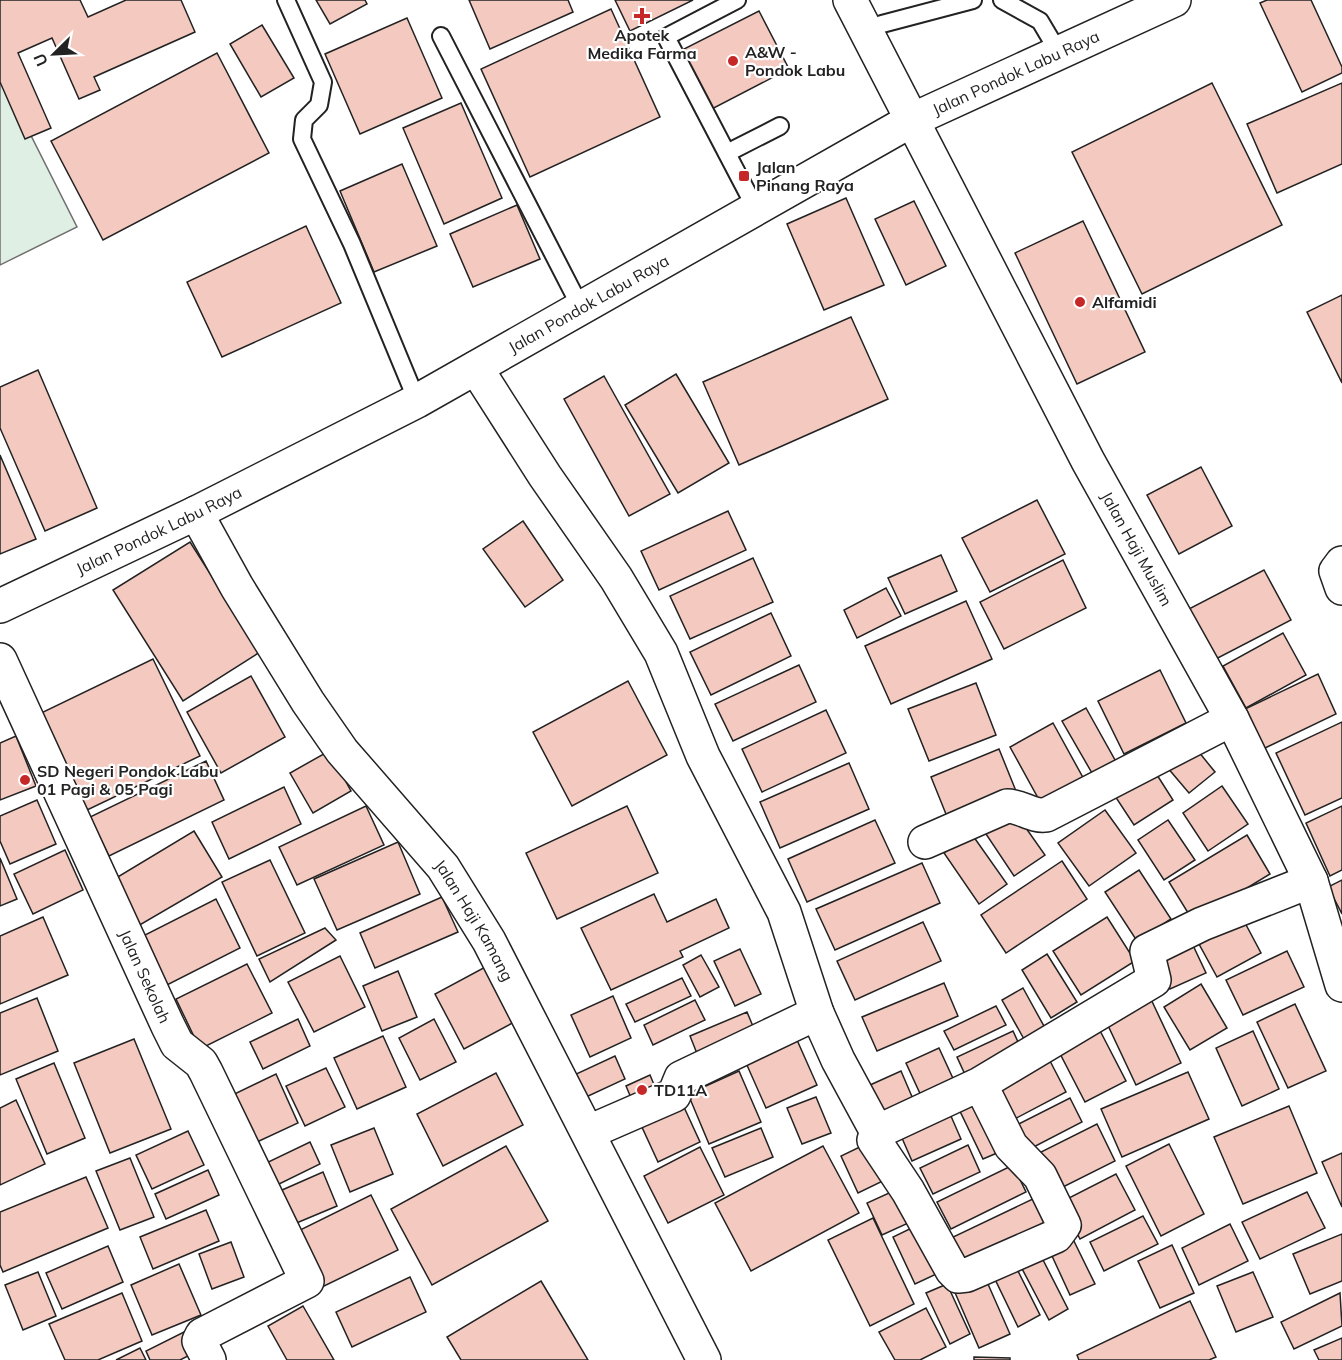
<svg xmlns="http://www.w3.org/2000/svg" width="1342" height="1360" font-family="Mulish,sans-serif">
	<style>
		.green { fill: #e0efe3; stroke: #6f6f6f; stroke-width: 1.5 }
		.building { fill: #f3c9c0; stroke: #222; stroke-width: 1.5 }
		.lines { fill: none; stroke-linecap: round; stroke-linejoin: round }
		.lane-casing { stroke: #222; stroke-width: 20 }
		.street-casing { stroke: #222; stroke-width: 36 }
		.secondary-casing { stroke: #222; stroke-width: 36 }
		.lane { stroke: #fff; stroke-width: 16 }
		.street { stroke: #fff; stroke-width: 33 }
		.secondary { stroke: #fff; stroke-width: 33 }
		.poi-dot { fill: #c62828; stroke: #fff; stroke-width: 2 }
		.labels { text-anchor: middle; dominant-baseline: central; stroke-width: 4.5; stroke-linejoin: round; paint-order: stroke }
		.poi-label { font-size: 16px; font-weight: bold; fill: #222; stroke: #fff; text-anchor: start }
		.street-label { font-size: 16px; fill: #222; stroke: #fff }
	</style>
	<rect width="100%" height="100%" fill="#fff"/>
	<polygon class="green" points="0,74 77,227 0,265"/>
	<g class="building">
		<polygon points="0,0 80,0 88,17 126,0 181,0 195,32 94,77 100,90 79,99 52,38 18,53 51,128 25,139 0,82"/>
		<polygon points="316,0 365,0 367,4 330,24"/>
		<polygon points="469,0 568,0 573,12 490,49"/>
		<polygon points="615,0 693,0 630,31"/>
		<polygon points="1267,0 1311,0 1342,67 1342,73 1302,92 1260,3"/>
		<polygon points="611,9 660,117 530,177 481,69"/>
		<polygon points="759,11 789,69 708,111 678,52"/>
		<polygon points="407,18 442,98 360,134 325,54"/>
		<polygon points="262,25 294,78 261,97 230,44"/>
		<polygon points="217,53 269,153 103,240 51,141"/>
		<polygon points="1212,83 1282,225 1142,294 1072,152"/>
		<polygon points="1342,83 1342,164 1277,193 1247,124"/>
		<polygon points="461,103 502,198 444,224 403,128"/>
		<polygon points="402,164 437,246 374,272 340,191"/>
		<polygon points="846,198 884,285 824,310 787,224"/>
		<polygon points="914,201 946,266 906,285 875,219"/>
		<polygon points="517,205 540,259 473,287 450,234"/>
		<polygon points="1083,221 1145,352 1077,384 1015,253"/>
		<polygon points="306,226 341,303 222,357 187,282"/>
		<polygon points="1342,295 1342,383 1307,312"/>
		<polygon points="851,317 888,399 739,465 703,382"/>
		<polygon points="38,370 97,508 45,531 0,428 0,387"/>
		<polygon points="676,374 729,463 678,493 625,405"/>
		<polygon points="604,376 670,494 629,516 564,399"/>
		<polygon points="0,455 36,539 0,554"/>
		<polygon points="1201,467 1232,526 1179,554 1147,495"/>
		<polygon points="1037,500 1065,554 990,592 962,538"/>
		<polygon points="728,511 746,550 659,590 641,551"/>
		<polygon points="523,521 563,580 525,607 483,549"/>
		<polygon points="190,542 260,652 183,701 113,590"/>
		<polygon points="941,555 957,591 905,614 888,578"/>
		<polygon points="753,558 773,602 690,639 670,596"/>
		<polygon points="1063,560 1086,608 1004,649 980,602"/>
		<polygon points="1264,570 1291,620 1212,661 1185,611"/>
		<polygon points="886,588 901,616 857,638 844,610"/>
		<polygon points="966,601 992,659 891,704 865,646"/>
		<polygon points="771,613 791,656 711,695 690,652"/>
		<polygon points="1283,633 1306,675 1246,708 1223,666"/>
		<polygon points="153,659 200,756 85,811 39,714"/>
		<polygon points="799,665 816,702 733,741 715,704"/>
		<polygon points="1160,670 1186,723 1124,754 1098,701"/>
		<polygon points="1318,674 1336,714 1263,749 1245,709"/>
		<polygon points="251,676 285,737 221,773 187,712"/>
		<polygon points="628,681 667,755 572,806 533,732"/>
		<polygon points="976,683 996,735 929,761 908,709"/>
		<polygon points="1086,708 1119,767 1096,780 1062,721"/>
		<polygon points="826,710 846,753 762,792 742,749"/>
		<polygon points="1342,722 1342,798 1305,815 1276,753"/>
		<polygon points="1053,723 1086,783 1043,807 1010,747"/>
		<polygon points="16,736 36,786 0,800 0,743"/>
		<polygon points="1194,746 1215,772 1189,793 1167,767"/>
		<polygon points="999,749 1016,791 948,819 931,777"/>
		<polygon points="329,751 351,791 313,813 290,773"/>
		<polygon points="206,761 224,800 109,856 90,817"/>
		<polygon points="849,763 869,809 780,848 760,802"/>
		<polygon points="1152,767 1173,800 1134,825 1113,793"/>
		<polygon points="1222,786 1248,824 1208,851 1183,813"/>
		<polygon points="284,787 301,824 229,859 212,822"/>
		<polygon points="37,800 56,844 10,864 0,841 0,816"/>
		<polygon points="366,806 384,845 297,885 279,847"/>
		<polygon points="627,806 658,873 557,919 526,853"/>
		<polygon points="1342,806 1342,870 1330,876 1306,823"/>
		<polygon points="1105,810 1136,853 1089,886 1058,843"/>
		<polygon points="1014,811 1045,855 1014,876 984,831"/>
		<polygon points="875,820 895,863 807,902 788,859"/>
		<polygon points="1168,820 1195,860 1164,880 1138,840"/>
		<polygon points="194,831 222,877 138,926 111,881"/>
		<polygon points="971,833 1007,884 979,904 944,853"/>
		<polygon points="1247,835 1270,874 1193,921 1169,882"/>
		<polygon points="398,842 420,894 337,930 314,879"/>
		<polygon points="65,850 83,890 33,914 14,874"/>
		<polygon points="0,858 17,899 0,906"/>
		<polygon points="270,860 305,933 257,956 222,882"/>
		<polygon points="1062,861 1087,899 1006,953 981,915"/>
		<polygon points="922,863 940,903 835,950 816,909"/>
		<polygon points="1139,870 1171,919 1137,941 1105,892"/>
		<polygon points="1342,880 1342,914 1328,887"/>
		<polygon points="654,894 667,922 716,899 729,928 680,951 683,957 611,990 581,928"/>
		<polygon points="442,897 458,932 375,968 360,933"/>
		<polygon points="216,899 240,948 163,987 139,938"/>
		<polygon points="43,917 68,975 0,1004 0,936"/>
		<polygon points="1107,917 1135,961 1081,995 1053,951"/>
		<polygon points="1244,921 1261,953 1217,977 1199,944"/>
		<polygon points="923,922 941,961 855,1000 837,961"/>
		<polygon points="325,928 336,940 270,982 259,959"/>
		<polygon points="1190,939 1206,973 1170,989 1155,954"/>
		<polygon points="740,949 761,994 735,1006 714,961"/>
		<polygon points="1287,951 1304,987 1243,1015 1226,980"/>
		<polygon points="1047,954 1077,1002 1051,1018 1022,970"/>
		<polygon points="701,955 719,987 700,997 683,965"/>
		<polygon points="340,956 365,1007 314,1032 288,982"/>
		<polygon points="247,964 272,1013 200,1049 176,999"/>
		<polygon points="489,965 518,1020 464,1049 435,994"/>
		<polygon points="398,971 417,1017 382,1031 363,986"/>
		<polygon points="682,978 691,996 635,1022 626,1004"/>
		<polygon points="944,983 958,1016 877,1051 862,1017"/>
		<polygon points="1201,984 1227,1028 1190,1050 1164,1007"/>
		<polygon points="1023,988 1045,1028 1024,1039 1002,1000"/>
		<polygon points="1149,995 1181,1063 1136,1085 1104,1017"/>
		<polygon points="613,996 631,1038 590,1057 571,1015"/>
		<polygon points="37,998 58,1051 0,1075 0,1013"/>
		<polygon points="695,1000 705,1020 653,1045 644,1025"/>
		<polygon points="1295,1004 1326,1071 1288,1088 1257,1022"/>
		<polygon points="996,1006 1006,1025 954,1050 944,1031"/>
		<polygon points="747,1012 755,1031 698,1056 690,1036"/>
		<polygon points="298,1019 310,1046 263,1069 250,1042"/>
		<polygon points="434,1019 456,1062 420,1080 399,1038"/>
		<polygon points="1095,1021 1126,1081 1085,1102 1054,1042"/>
		<polygon points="1013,1031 1024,1055 968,1081 957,1057"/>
		<polygon points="1253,1031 1279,1089 1242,1106 1216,1048"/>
		<polygon points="383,1036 406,1087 357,1109 334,1058"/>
		<polygon points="134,1039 171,1129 110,1153 74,1063"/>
		<polygon points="797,1040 817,1085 766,1108 746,1063"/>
		<polygon points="939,1048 956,1085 923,1100 906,1063"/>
		<polygon points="615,1056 625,1079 584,1098 574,1075"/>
		<polygon points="1049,1059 1066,1092 1007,1123 990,1089"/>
		<polygon points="54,1063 85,1138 47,1154 16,1079"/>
		<polygon points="326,1068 345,1107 305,1126 286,1086"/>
		<polygon points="739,1071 761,1122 709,1144 688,1094"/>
		<polygon points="901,1071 916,1106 874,1124 859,1090"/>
		<polygon points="1188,1072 1209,1119 1122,1157 1101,1109"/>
		<polygon points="496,1073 523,1125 443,1166 417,1114"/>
		<polygon points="276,1074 298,1123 246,1147 224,1099"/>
		<polygon points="650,1075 658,1094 634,1105 626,1086"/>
		<polygon points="978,1095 1004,1150 983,1159 957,1105"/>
		<polygon points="816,1097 831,1133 802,1144 787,1108"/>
		<polygon points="1070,1098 1082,1122 1024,1152 1011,1128"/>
		<polygon points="16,1100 45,1164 0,1185 0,1108"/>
		<polygon points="683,1105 700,1142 658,1162 641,1125"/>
		<polygon points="1289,1106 1317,1173 1243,1204 1214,1137"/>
		<polygon points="947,1107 961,1139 912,1161 898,1129"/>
		<polygon points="1097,1124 1115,1161 1057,1190 1039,1153"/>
		<polygon points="374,1128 393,1174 350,1192 331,1145"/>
		<polygon points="761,1128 773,1157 725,1177 712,1148"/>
		<polygon points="188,1131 204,1165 152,1189 136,1155"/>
		<polygon points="310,1142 320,1164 273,1187 262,1165"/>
		<polygon points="870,1142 887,1179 858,1193 841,1156"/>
		<polygon points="1169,1144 1204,1214 1161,1236 1126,1166"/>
		<polygon points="968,1145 980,1172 933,1194 920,1168"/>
		<polygon points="506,1146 548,1221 432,1285 391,1209"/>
		<polygon points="823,1146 859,1213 751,1271 715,1203"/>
		<polygon points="700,1147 724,1195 668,1223 644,1176"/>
		<polygon points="1342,1153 1342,1207 1322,1162"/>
		<polygon points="130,1158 154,1217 120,1230 96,1171"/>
		<polygon points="1013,1165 1026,1192 951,1229 937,1202"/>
		<polygon points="208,1170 219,1195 166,1219 155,1194"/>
		<polygon points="323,1172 337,1206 287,1227 273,1194"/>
		<polygon points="1116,1174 1135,1210 1080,1239 1061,1202"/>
		<polygon points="86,1177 108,1228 3,1272 0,1265 0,1212"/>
		<polygon points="900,1188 915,1220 882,1235 867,1203"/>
		<polygon points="1307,1192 1325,1228 1260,1259 1242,1222"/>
		<polygon points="371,1195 398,1250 320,1288 294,1233"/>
		<polygon points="1037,1197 1051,1226 965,1267 951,1238"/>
		<polygon points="206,1210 219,1241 153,1269 140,1237"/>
		<polygon points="1143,1216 1158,1244 1104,1271 1090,1242"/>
		<polygon points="873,1218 914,1304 870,1326 828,1240"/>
		<polygon points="924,1222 947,1269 915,1284 893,1237"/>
		<polygon points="1230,1224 1248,1261 1199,1285 1182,1248"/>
		<polygon points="1070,1233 1095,1284 1070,1295 1046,1243"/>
		<polygon points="1342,1234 1342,1281 1310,1294 1293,1254"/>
		<polygon points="231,1242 244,1277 212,1289 199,1254"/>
		<polygon points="1172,1245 1194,1293 1160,1308 1138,1261"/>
		<polygon points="108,1246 123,1282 62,1309 46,1273"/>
		<polygon points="1039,1252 1068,1309 1049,1320 1019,1263"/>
		<polygon points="1012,1259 1040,1315 1018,1327 990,1269"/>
		<polygon points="179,1264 201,1315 152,1335 131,1285"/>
		<polygon points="38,1272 56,1316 23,1330 5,1285"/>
		<polygon points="1253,1272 1273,1317 1236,1332 1217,1286"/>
		<polygon points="984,1275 1010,1334 979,1348 953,1288"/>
		<polygon points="410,1277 426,1312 352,1347 336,1312"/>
		<polygon points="541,1281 588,1360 461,1360 447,1337"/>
		<polygon points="947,1284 970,1334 950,1344 926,1293"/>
		<polygon points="122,1293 142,1341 98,1360 65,1360 49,1324"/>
		<polygon points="1340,1293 1342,1326 1294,1349 1281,1322"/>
		<polygon points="1190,1301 1216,1357 1209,1360 1079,1360 1077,1355"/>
		<polygon points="303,1306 334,1360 287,1360 268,1326"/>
		<polygon points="926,1308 946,1347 920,1360 895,1360 879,1332"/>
		<polygon points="184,1332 194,1353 180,1360 150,1360 146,1351"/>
		<polygon points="1342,1338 1342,1360 1319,1360 1314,1350"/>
		<polygon points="140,1348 146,1360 116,1360"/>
		<polygon points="974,1357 1010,1358 1010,1360 974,1360"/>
	</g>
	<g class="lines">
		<g class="lane-casing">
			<g id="lane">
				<polyline points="286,0 323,82 319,105 304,120 302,139 352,244 417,401"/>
				<polyline points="737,0 666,37 756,209"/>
				<polyline points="1002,0 1040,21 1059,53"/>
				<polyline points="865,31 882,24 973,0"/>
				<polyline points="441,36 581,308"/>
				<polyline points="727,153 780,126"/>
			</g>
		</g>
		<g class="street-casing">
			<g id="street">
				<path id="s1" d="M 912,120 L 1088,461 L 1232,719 L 1311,881 L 1342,985"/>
				<polyline points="476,368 545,476 616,578 661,653 703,756 784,912 817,1013 838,1060 877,1132"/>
				<path id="s2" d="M 196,513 L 237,587 L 308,702 L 342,751 L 443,867 L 489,941 L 704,1360"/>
				<polyline points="1342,563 1336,571 1342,588"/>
				<path id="s3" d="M 0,660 L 168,1026 L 177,1044 L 201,1063 L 206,1072 L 307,1281 L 202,1335 L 199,1341 L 209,1360"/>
				<path d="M 925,842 L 1007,806 C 1021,806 1033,817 1046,815 L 1232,719"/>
				<polyline points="980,1084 1011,1146 1040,1176 1064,1225 1056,1236 967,1275 958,1276 952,1270 908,1191 874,1140 877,1132 980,1084 1154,980 1147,951 1202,924 1311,881"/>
				<polyline points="589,1132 674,1095 681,1078 817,1013"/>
			</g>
		</g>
		<g class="secondary-casing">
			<g id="secondary">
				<polyline points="850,0 912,120"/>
				<path id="s4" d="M 0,606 L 196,513 L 417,401 L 912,120 L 1174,0"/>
			</g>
		</g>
		<use href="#lane" class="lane"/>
		<use href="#street" class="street"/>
		<use href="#secondary" class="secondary"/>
	</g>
	<g class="poi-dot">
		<path d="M639 7h6v6h6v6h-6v6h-6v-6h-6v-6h6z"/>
		<circle cx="733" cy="61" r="6"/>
		<rect x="738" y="170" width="12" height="12" rx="3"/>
		<circle cx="1080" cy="302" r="6"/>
		<circle cx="25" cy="780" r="6"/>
		<circle cx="642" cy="1090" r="6"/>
	</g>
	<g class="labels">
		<g class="poi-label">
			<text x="642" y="35" text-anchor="middle">Apotek<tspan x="642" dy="18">Medika Farma</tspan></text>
			<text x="745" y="52">A&amp;W -<tspan x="745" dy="18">Pondok Labu</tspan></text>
			<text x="756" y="167">Jalan<tspan x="756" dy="18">Pinang Raya</tspan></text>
			<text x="1092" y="302">Alfamidi</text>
			<text x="37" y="771">SD Negeri Pondok Labu<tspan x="37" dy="18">01 Pagi &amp; 05 Pagi</tspan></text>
			<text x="654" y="1090">TD11A</text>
		</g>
		<g class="street-label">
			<text stroke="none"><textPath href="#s4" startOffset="1148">Jalan Pondok Labu Raya</textPath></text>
			<text stroke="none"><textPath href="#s4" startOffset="662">Jalan Pondok Labu Raya</textPath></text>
			<text stroke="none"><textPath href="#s4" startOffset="176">Jalan Pondok Labu Raya</textPath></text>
			<text stroke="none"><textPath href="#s1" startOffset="484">Jalan Haji Muslim</textPath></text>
			<text stroke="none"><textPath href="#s2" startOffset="495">Jalan Haji Kamang</textPath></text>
			<text stroke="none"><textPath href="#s3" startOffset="348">Jalan Sekolah</textPath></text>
		</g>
	</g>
	<g transform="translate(54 54) rotate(246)" stroke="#ffffff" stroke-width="4.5" paint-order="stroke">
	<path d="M0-4.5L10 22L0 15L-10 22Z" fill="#222222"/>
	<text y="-9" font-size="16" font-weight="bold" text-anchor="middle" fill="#222222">U</text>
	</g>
</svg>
